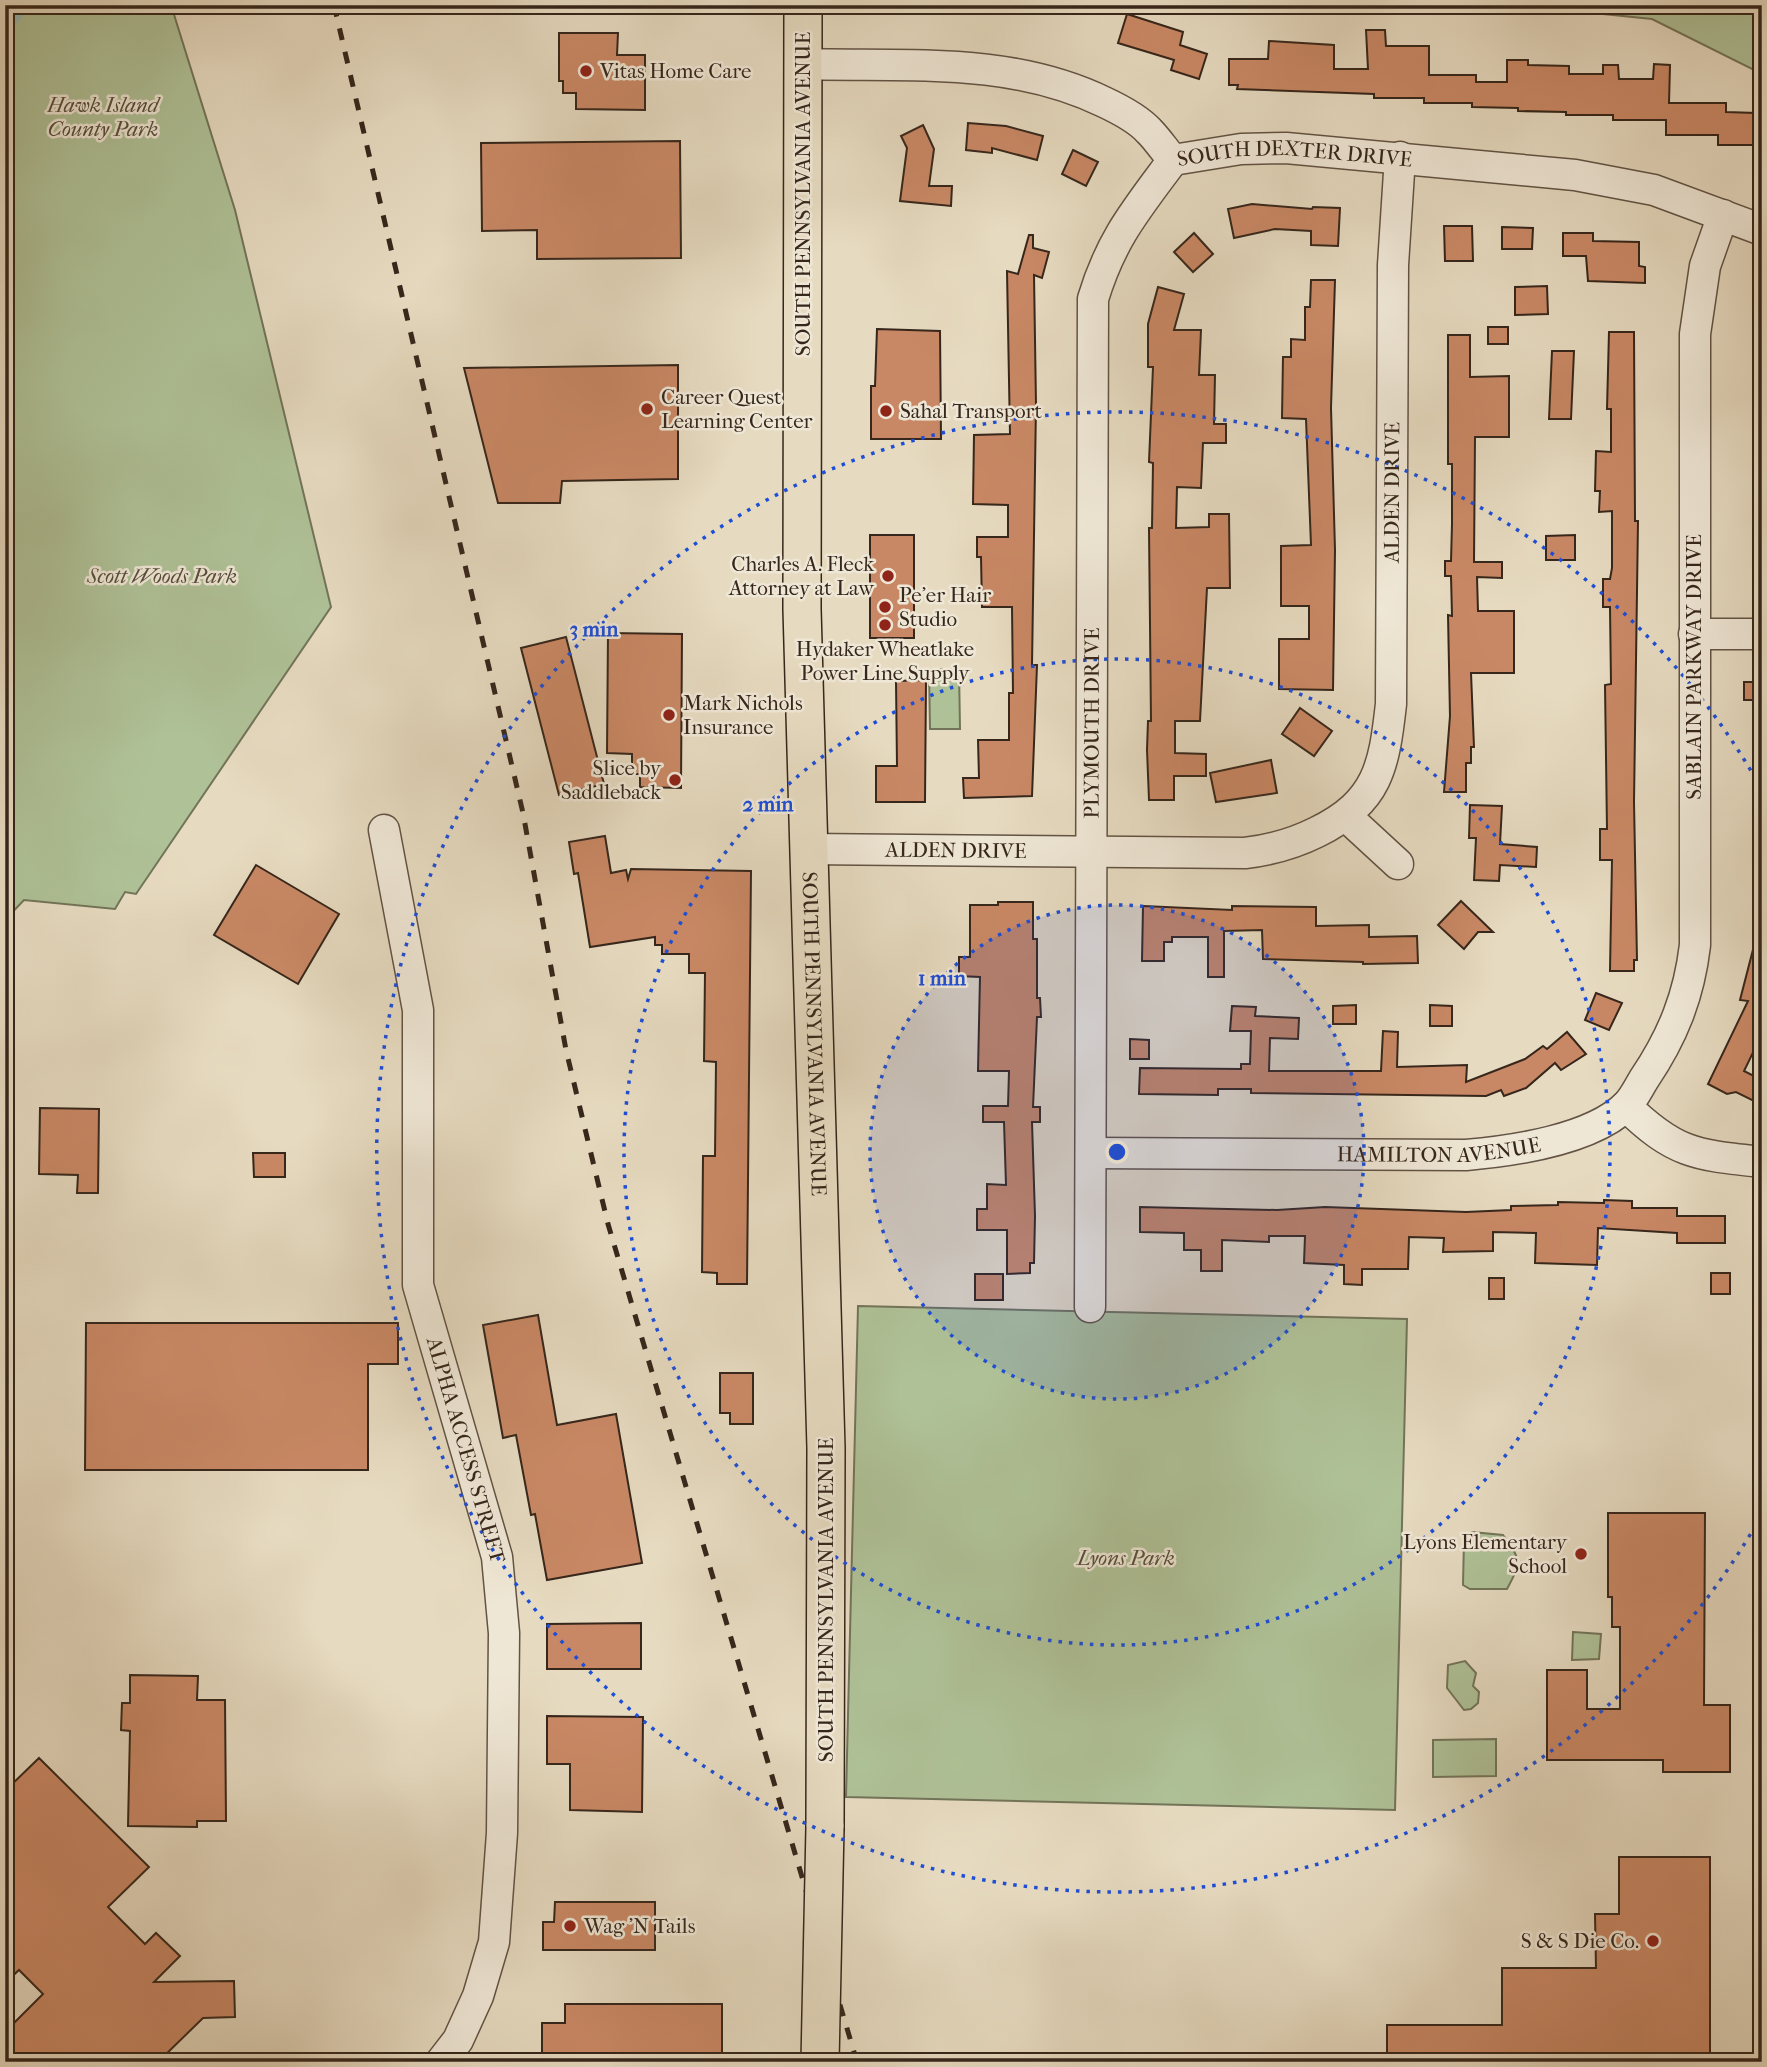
<svg xmlns="http://www.w3.org/2000/svg" width="1767" height="2067" font-family="'IM FELL French Canon',serif">
	<style>
		.green { fill: #afc197; stroke: #727459; stroke-width: 2 }
		.lines { fill: none; stroke-linecap: round; stroke-linejoin: round }
		.river { stroke: #98b9b9; stroke-width: 37 }
		.building { fill: #c98865; stroke: #36261b; stroke-width: 2 }
		.minor-casing { stroke: #625344; stroke-width: 33 }
		.major-casing { stroke: #36261b; stroke-width: 40 }
		.minor { stroke: #efe7d6; stroke-width: 30 }
		.major { stroke: #e6dac0; stroke-width: 37 }
		.rail { stroke: #36261b; stroke-width: 5; stroke-dasharray: 12 12; stroke-linecap: butt }
		.major-bridge-casing { stroke: #36261b; stroke-width: 40; stroke-linecap: butt }
		.major-bridge { stroke: #e6dac0; stroke-width: 37 }
		.ring { fill: none; stroke: #1d4ed8; stroke-width: 3.5; stroke-dasharray: 3.5 7 }
		.poi-dot { fill: #8f2418; stroke: #efe7d6; stroke-width: 2.5 }
		.labels { text-anchor: middle; dominant-baseline: central; stroke-width: 5; stroke-linejoin: round; paint-order: stroke }
		.poi-label { font-size: 21px; fill: #36261b; stroke: #efe7d6; text-anchor: start }
		.park-label { font-size: 21px; font-style: italic; fill: #544d3a; stroke: #efe7d6 }
		.street-label { font-size: 21px; fill: #36261b; stroke: #efe7d6 }
		.centre { fill: #1d4ed8; stroke: #efe7d6; stroke-width: 3.5 }
		.ring-label { font-size: 21px; text-anchor: middle; font-weight: bold; fill: #1d4ed8; stroke: #efe7d6; stroke-width: 5; stroke-linejoin: round; paint-order: stroke }
	</style>
	<rect width="100%" height="100%" fill="#e6dac0"/>
	<filter id="stains"><feTurbulence type="fractalNoise" baseFrequency=".00286" numOctaves="4"/><feColorMatrix values="0 0 0 0 .2 0 0 0 0 .09 0 0 0 0 .02 0 0 0 .5 -.17"/></filter>
	<radialGradient id="worn" r=".72"><stop offset=".6" stop-color="#630" stop-opacity="0"/><stop offset="1" stop-color="#630" stop-opacity=".3"/></radialGradient>
	<g class="green">
		<polygon points="5,5 171,5 235,210 331,607 136,894 125,892 115,909 24,900 5,920"/>
		<polygon points="1514,5 1762,5 1762,74 1652,19"/>
		<polygon points="929,669 959,669 960,729 930,729"/>
		<polygon points="858,1306 1407,1319 1395,1810 846,1797"/>
		<path d="M 1472,1532 L 1503,1535 C 1521,1560 1522,1561 1507,1589 L 1470,1589 L 1463,1585 L 1464,1540 Z"/>
		<polygon points="1573,1632 1601,1634 1599,1659 1572,1660"/>
		<polygon points="1465,1661 1476,1673 1473,1686 1479,1692 1478,1703 1471,1709 1464,1710 1447,1688 1448,1665"/>
		<polygon points="1496,1739 1496,1776 1433,1777 1433,1740"/>
	</g>
	<g class="lines">
		<polyline class="river" points="5,9 8,5"/>
	</g>
	<g class="building">
		<polygon points="1127,14 1183,32 1180,45 1207,54 1199,79 1171,70 1174,60 1118,43"/>
		<polygon points="1366,30 1385,30 1386,46 1429,46 1429,75 1476,75 1476,82 1507,82 1507,60 1528,60 1528,65 1569,66 1569,74 1603,74 1603,65 1618,65 1619,79 1653,79 1654,64 1670,65 1669,103 1726,103 1726,112 1756,113 1755,145 1718,145 1718,135 1666,135 1666,120 1613,120 1613,115 1566,115 1566,112 1518,111 1518,108 1472,107 1472,103 1424,103 1424,98 1374,98 1374,94 1237,89 1238,85 1229,85 1229,59 1268,59 1269,41 1334,45 1334,69 1368,69"/>
		<polygon points="559,33 618,33 617,55 645,55 645,110 576,109 576,93 563,93 563,81 559,81"/>
		<polygon points="968,123 1006,126 1043,136 1037,160 992,148 992,153 966,150"/>
		<polygon points="923,125 934,149 929,186 952,186 951,206 900,201 907,148 901,136"/>
		<polygon points="680,141 681,258 537,259 537,230 482,231 481,143"/>
		<polygon points="1073,150 1098,162 1086,186 1062,174"/>
		<polygon points="1252,204 1312,209 1313,207 1340,208 1338,246 1311,245 1311,231 1275,229 1234,238 1228,209"/>
		<polygon points="1444,226 1472,226 1473,261 1445,261"/>
		<polygon points="1502,227 1533,228 1532,249 1502,249"/>
		<polygon points="1194,233 1213,254 1193,272 1174,252"/>
		<polygon points="1563,233 1593,233 1593,241 1639,242 1639,266 1645,267 1645,283 1588,281 1586,256 1563,256"/>
		<polygon points="1029,235 1033,235 1033,248 1049,252 1042,278 1034,275 1036,405 1032,665 1037,665 1032,796 964,798 963,778 979,778 978,740 1009,740 1009,693 1013,693 1012,607 982,607 981,557 977,557 977,537 1008,537 1008,505 973,504 974,435 1010,434 1007,271 1018,274"/>
		<polygon points="1311,280 1335,280 1331,408 1335,550 1333,690 1279,689 1279,639 1309,639 1309,606 1281,606 1281,546 1311,545 1306,419 1282,418 1283,357 1291,357 1291,339 1305,340 1305,307 1310,307"/>
		<polygon points="1547,286 1548,314 1515,315 1515,287"/>
		<polygon points="1158,287 1184,294 1174,330 1201,330 1199,375 1215,375 1214,424 1226,424 1226,443 1203,443 1201,488 1177,487 1176,528 1209,527 1209,514 1229,514 1230,588 1207,588 1200,721 1175,721 1175,753 1206,754 1206,776 1174,776 1174,800 1149,800 1147,750 1148,721 1151,721 1149,528 1152,528 1153,463 1149,462 1153,367 1148,367 1148,324"/>
		<rect x="1488" y="327" width="20" height="17"/>
		<polygon points="877,329 940,331 941,439 871,439 871,386 875,386"/>
		<polygon points="1609,332 1634,332 1635,521 1638,521 1634,802 1637,960 1634,960 1634,971 1610,971 1612,860 1600,860 1600,829 1607,829 1605,685 1611,684 1610,607 1603,607 1603,579 1610,579 1612,568 1612,511 1599,512 1600,491 1595,491 1596,451 1611,452 1611,409 1607,409"/>
		<polygon points="1448,335 1470,335 1470,377 1509,376 1509,437 1475,437 1474,562 1502,562 1502,578 1477,577 1478,611 1514,611 1514,673 1471,673 1474,747 1471,747 1471,763 1466,763 1466,792 1444,792 1450,716 1448,615 1452,616 1451,576 1445,576 1445,561 1451,561 1452,524 1452,464 1448,464"/>
		<polygon points="1552,351 1574,351 1571,419 1549,419"/>
		<polygon points="678,365 678,479 562,481 560,503 498,503 464,368"/>
		<rect x="870" y="535" width="44" height="103"/>
		<polygon points="1575,535 1575,560 1546,560 1546,536"/>
		<polygon points="608,633 682,634 681,788 640,787 640,774 632,774 632,754 607,753"/>
		<polygon points="566,637 604,784 559,795 521,648"/>
		<polygon points="926,680 925,802 876,802 876,766 897,766 896,681"/>
		<rect x="1744" y="682" width="18" height="18"/>
		<polygon points="1300,708 1332,731 1314,756 1282,734"/>
		<polygon points="1271,760 1277,793 1216,802 1210,773"/>
		<polygon points="1470,805 1502,806 1500,844 1537,847 1536,867 1500,865 1499,881 1474,880 1476,838 1469,838"/>
		<polygon points="605,836 611,873 626,870 628,879 631,869 751,871 747,1284 717,1284 717,1273 702,1272 703,1156 715,1156 716,1062 704,1061 705,973 689,973 689,954 662,954 662,945 655,945 655,937 590,947 578,873 574,874 569,842"/>
		<polygon points="256,865 339,914 298,984 214,935"/>
		<polygon points="1461,901 1493,932 1478,932 1464,949 1438,925"/>
		<polygon points="998,902 1033,902 1033,939 1037,939 1037,998 1040,998 1041,1017 1037,1017 1033,1107 1040,1107 1040,1122 1032,1122 1035,1216 1034,1263 1030,1263 1030,1273 1007,1274 1007,1230 977,1230 977,1209 987,1209 987,1184 1006,1185 1004,1122 983,1122 983,1106 1008,1106 1009,1071 978,1071 980,977 959,976 959,957 970,957 970,905 998,905"/>
		<polygon points="1143,906 1232,910 1232,906 1316,907 1316,926 1369,925 1369,937 1417,936 1418,963 1363,964 1363,962 1263,959 1262,930 1224,931 1224,977 1208,977 1208,937 1172,937 1172,942 1164,942 1164,961 1142,961"/>
		<polygon points="1756,938 1762,939 1762,1034 1744,1071 1762,1080 1762,1105 1736,1092 1727,1094 1708,1084 1748,1001 1740,1000"/>
		<polygon points="1596,993 1622,1003 1609,1030 1585,1020"/>
		<polygon points="1356,1005 1356,1024 1333,1024 1333,1006"/>
		<polygon points="1430,1005 1452,1006 1452,1026 1430,1026"/>
		<polygon points="1232,1006 1256,1007 1255,1016 1299,1018 1298,1039 1270,1038 1269,1071 1381,1071 1383,1031 1398,1032 1397,1067 1467,1065 1466,1082 1525,1059 1543,1046 1547,1049 1567,1032 1586,1054 1561,1070 1555,1063 1526,1088 1504,1096 1501,1090 1486,1096 1251,1093 1251,1089 1218,1089 1218,1095 1139,1094 1140,1068 1241,1069 1241,1064 1250,1064 1251,1031 1230,1031"/>
		<polygon points="1130,1039 1149,1040 1149,1059 1130,1059"/>
		<polygon points="40,1108 99,1109 98,1193 77,1193 78,1175 39,1174"/>
		<polygon points="253,1153 285,1153 285,1177 254,1177"/>
		<polygon points="1604,1200 1632,1201 1632,1208 1677,1208 1677,1216 1725,1216 1725,1243 1677,1243 1677,1233 1598,1228 1597,1265 1535,1263 1536,1233 1493,1232 1493,1251 1443,1252 1444,1238 1409,1237 1408,1269 1362,1269 1362,1285 1344,1284 1344,1265 1304,1263 1305,1236 1269,1236 1269,1242 1222,1240 1222,1271 1201,1271 1201,1250 1184,1250 1184,1233 1140,1232 1140,1207 1277,1210 1325,1207 1466,1212 1511,1210 1511,1206 1558,1205 1558,1202 1604,1203"/>
		<rect x="1711" y="1273" width="19" height="21"/>
		<rect x="975" y="1274" width="28" height="26"/>
		<rect x="1489" y="1278" width="15" height="21"/>
		<polygon points="538,1315 557,1425 616,1414 642,1563 547,1580 535,1514 531,1515 516,1435 503,1438 483,1325"/>
		<polygon points="86,1323 398,1323 398,1364 368,1364 368,1470 85,1470"/>
		<polygon points="720,1373 753,1373 753,1424 730,1424 730,1413 720,1413"/>
		<polygon points="1608,1513 1705,1513 1704,1705 1730,1705 1730,1772 1663,1772 1663,1760 1547,1760 1547,1670 1587,1670 1587,1709 1620,1709 1620,1627 1612,1627 1612,1597 1608,1597"/>
		<polygon points="641,1623 641,1669 547,1669 547,1624"/>
		<polygon points="130,1675 198,1676 197,1700 225,1700 226,1821 197,1821 197,1827 128,1826 130,1731 121,1730 122,1703 130,1703"/>
		<polygon points="547,1716 643,1717 642,1812 570,1810 570,1764 547,1764"/>
		<polygon points="39,1758 149,1867 108,1907 145,1944 156,1933 180,1956 154,1982 234,1981 235,2017 203,2018 158,2062 5,2062 5,2032 43,1994 19,1970 5,1983 5,1791"/>
		<polygon points="1619,1857 1710,1857 1710,2062 1387,2062 1387,2025 1502,2025 1502,1968 1596,1968 1595,1914 1619,1914"/>
		<polygon points="555,1902 655,1902 655,1950 543,1950 543,1922 554,1922"/>
		<polygon points="565,2004 722,2004 722,2062 542,2062 542,2023 565,2023"/>
	</g>
	<g class="lines">
		<g class="minor-casing">
			<g id="minor">
				<path id="s1" d="M 803,64 C 906,67 1009,56 1104,102 C 1119,109 1138,119 1149,131 C 1158,140 1165,151 1173,160 L 1241,149 L 1286,148 L 1575,175 L 1654,190 L 1762,230"/>
				<polyline points="1694,634 1762,634"/>
				<polyline points="1347,817 1398,864"/>
				<path id="s2" d="M 384,830 L 418,1010 L 418,1285 L 497,1557 L 504,1633 L 502,1833 L 494,1942 L 478,1996 L 458,2040 L 441,2062"/>
				<path id="s3" d="M 807,849 L 1245,853 C 1271,850 1293,844 1317,832 C 1378,802 1384,767 1391,704 L 1393,265 L 1400,157"/>
				<path d="M 1626,1106 C 1675,1154 1696,1155 1762,1162"/>
				<path id="s4" d="M 1091,1153 L 1466,1155 C 1512,1151 1592,1140 1627,1105 C 1634,1098 1639,1087 1644,1079 C 1673,1036 1689,996 1695,945 L 1695,334 L 1705,266 L 1723,215"/>
				<path id="s5" d="M 1090,1307 L 1093,299 C 1111,239 1136,210 1173,160"/>
			</g>
		</g>
		<g class="major-casing">
			<g id="major">
				<path id="s6" d="M 803,5 L 802,609 L 826,1448 L 825,1827"/>
			</g>
		</g>
		<use href="#minor" class="minor"/>
		<use href="#major" class="major"/>
		<polyline class="rail" points="334,5 523,813 566,1050 608,1224 857,2062"/>
		<g class="major-bridge-casing">
			<polyline id="major-bridge" points="820,2062 825,1827"/>
		</g>
		<use href="#major-bridge" class="major-bridge"/>
	</g>
	<circle cx="1117" cy="1152" r="247" fill="#1d4ed8" fill-opacity=".12"/>
	<g class="ring">
		<circle cx="1117" cy="1152" r="247"/>
		<circle cx="1117" cy="1152" r="493"/>
		<path d="M1761 1516A740 740 0 1 1 1761 788"/>
	</g>
	<g class="poi-dot">
		<circle cx="586" cy="71" r="7"/>
		<circle cx="647" cy="409" r="7"/>
		<circle cx="886" cy="411" r="7"/>
		<circle cx="888" cy="576" r="7"/>
		<circle cx="885" cy="607" r="7"/>
		<circle cx="885" cy="625" r="7"/>
		<circle cx="669" cy="715" r="7"/>
		<circle cx="675" cy="780" r="7"/>
		<circle cx="1581" cy="1554" r="7"/>
		<circle cx="570" cy="1926" r="7"/>
		<circle cx="1653" cy="1941" r="7"/>
	</g>
	<g class="labels">
		<g class="poi-label">
			<text x="600" y="71">Vitas Home Care</text>
			<text x="661" y="397">Career Quest<tspan x="661" dy="24">Learning Center</tspan></text>
			<text x="900" y="411">Sahal Transport</text>
			<text x="874" y="564" text-anchor="end">Charles A. Fleck<tspan x="874" dy="24">Attorney at Law</tspan></text>
			<text x="899" y="595">Pe'er Hair<tspan x="899" dy="24">Studio</tspan></text>
			<text x="885" y="649" text-anchor="middle">Hydaker Wheatlake<tspan x="885" dy="24">Power Line Supply</tspan></text>
			<text x="683" y="703">Mark Nichols<tspan x="683" dy="24">Insurance</tspan></text>
			<text x="661" y="768" text-anchor="end">Slice by<tspan x="661" dy="24">Saddleback</tspan></text>
			<text x="1567" y="1542" text-anchor="end">Lyons Elementary<tspan x="1567" dy="24">School</tspan></text>
			<text x="584" y="1926">Wag 'N Tails</text>
			<text x="1639" y="1941" text-anchor="end">S &amp; S Die Co.</text>
		</g>
		<g class="park-label">
			<text x="103" y="105">Hawk Island<tspan x="103" dy="24">County Park</tspan></text>
			<text x="162" y="576">Scott Woods Park</text>
			<text x="1126" y="1558">Lyons Park</text>
		</g>
		<g class="street-label">
			<text stroke="none"><textPath href="#s1" startOffset="520">SOUTH DEXTER DRIVE</textPath></text>
			<text transform="translate(803 194) rotate(-90)">SOUTH PENNSYLVANIA AVENUE</text>
			<text stroke="none"><textPath href="#s3" startOffset="882">ALDEN DRIVE</textPath></text>
			<text transform="translate(1694 667) rotate(-90)">SABLAIN PARKWAY DRIVE</text>
			<text stroke="none"><textPath href="#s5" startOffset="584">PLYMOUTH DRIVE</textPath></text>
			<text stroke="none"><textPath href="#s3" startOffset="149">ALDEN DRIVE</textPath></text>
			<text stroke="none"><textPath href="#s6" startOffset="1029">SOUTH PENNSYLVANIA AVENUE</textPath></text>
			<text stroke="none"><textPath href="#s4" startOffset="348">HAMILTON AVENUE</textPath></text>
			<text stroke="none"><textPath href="#s2" startOffset="630">ALPHA ACCESS STREET</textPath></text>
			<text transform="translate(826 1600) rotate(-90)">SOUTH PENNSYLVANIA AVENUE</text>
		</g>
	</g>
	<circle cx="1117" cy="1152" r="10" class="centre"/>
	<g class="ring-label">
		<text x="594" y="636">3 min</text>
		<text x="768" y="811">2 min</text>
		<text x="942" y="985">1 min</text>
	</g>
	<rect width="1767" height="2067" fill="none" stroke="#e6dac0" stroke-width="28"/>
	<rect x="7" y="7" width="1753" height="2053" fill="none" stroke="#36261b" stroke-width="3.5"/>
	<rect x="14" y="14" width="1739" height="2039" fill="none" stroke="#36261b" stroke-width="2"/>
	<rect width="100%" height="100%" filter="url(#stains)"/>
	<rect width="100%" height="100%" fill="url(#worn)"/>
</svg>
